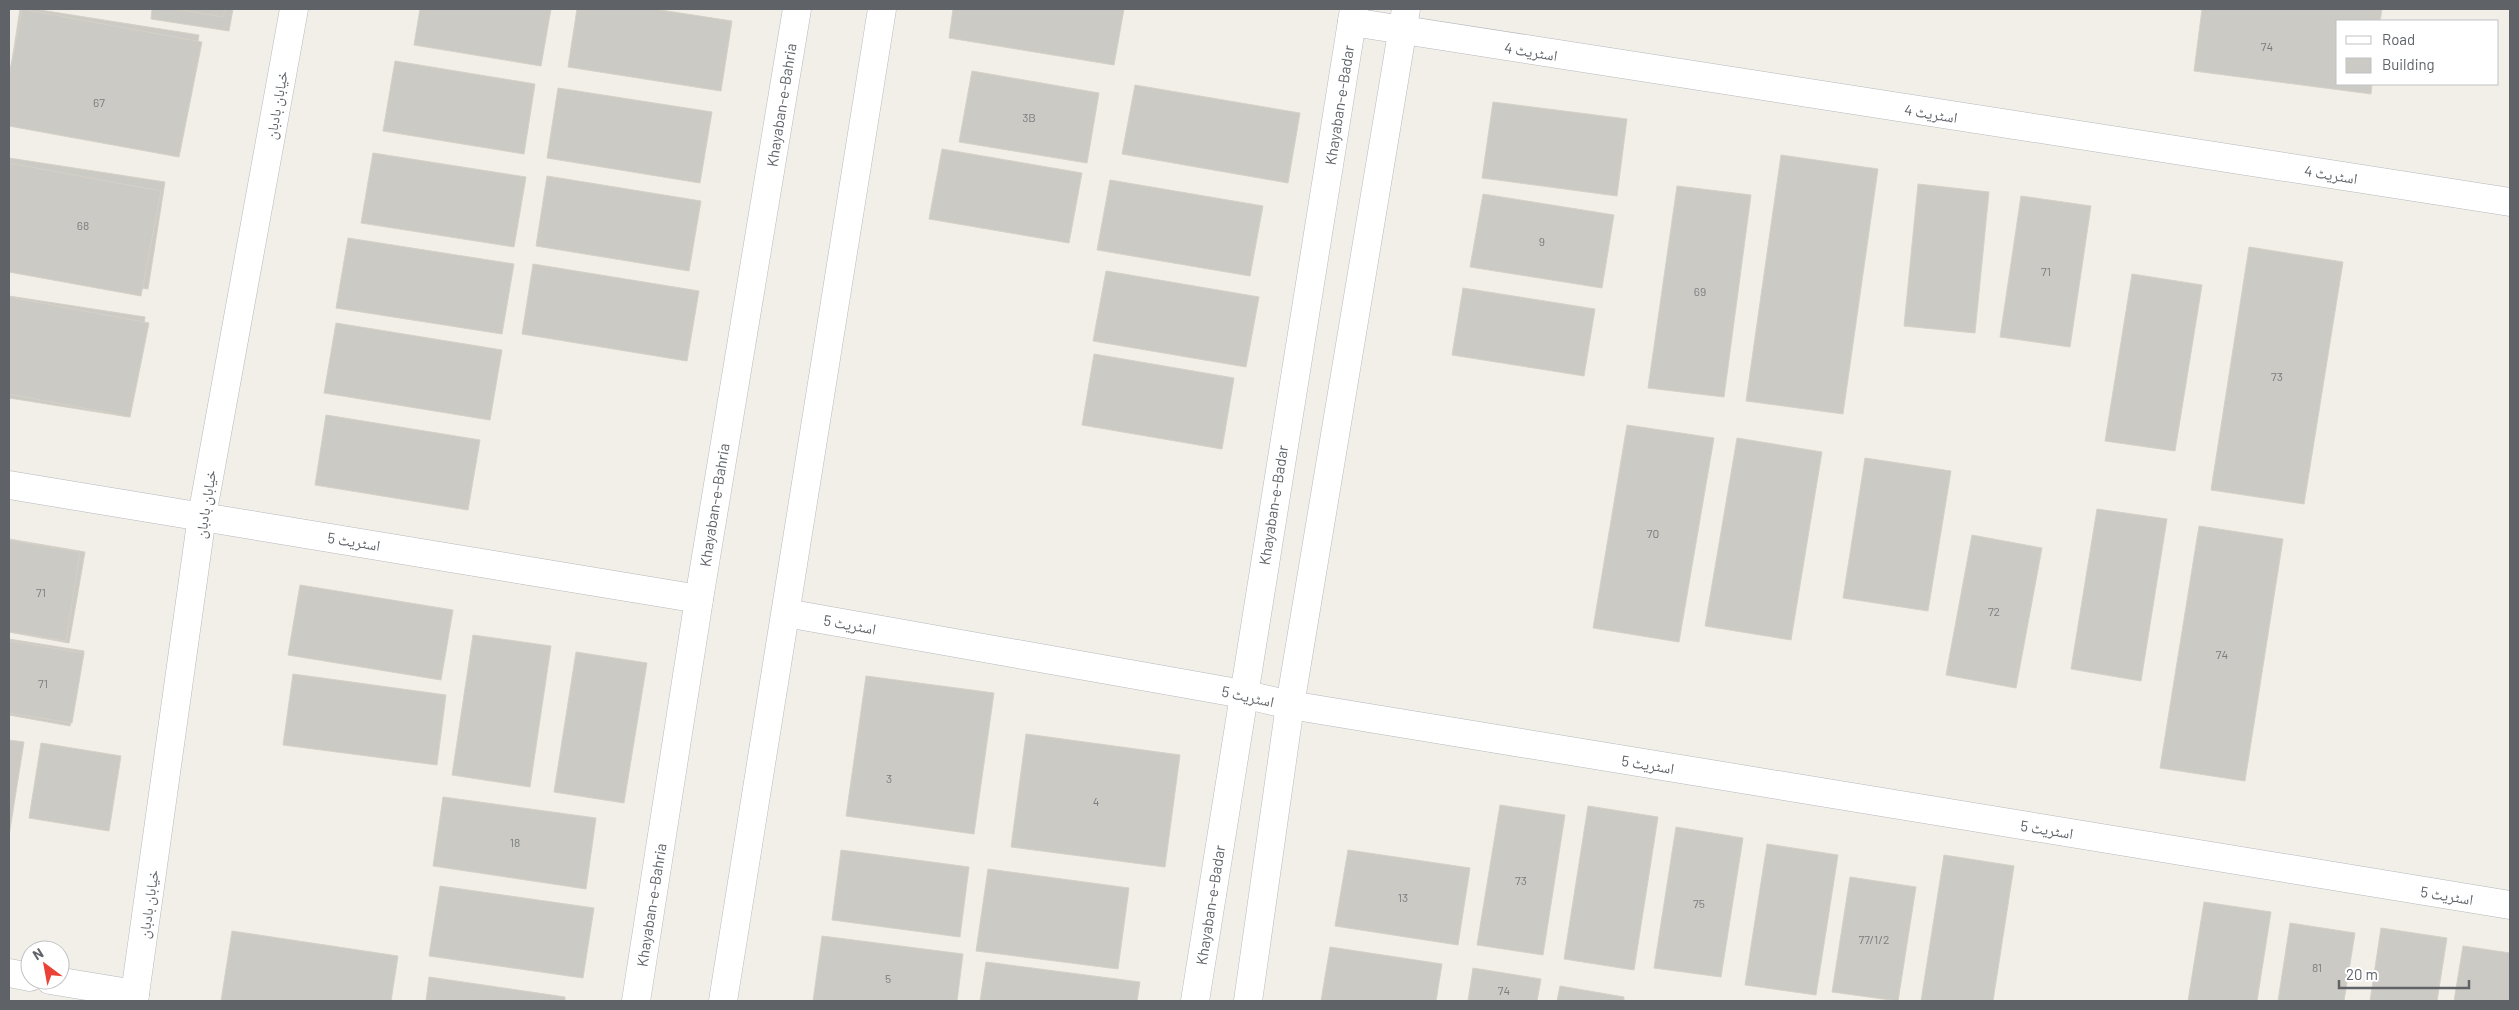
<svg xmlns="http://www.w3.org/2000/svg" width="2519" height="1010" font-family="Barlow,'Noto Naskh Arabic',sans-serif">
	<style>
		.building { fill: #cccac5; stroke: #d6d1c6 }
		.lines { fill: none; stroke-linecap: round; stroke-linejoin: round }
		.minor-casing { stroke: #b5b8bc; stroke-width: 29 }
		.secondary-casing { stroke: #b6babf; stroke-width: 29 }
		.minor { stroke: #fff; stroke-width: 28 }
		.secondary { stroke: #fff; stroke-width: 28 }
		.labels { text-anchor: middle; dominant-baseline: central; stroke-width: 4; stroke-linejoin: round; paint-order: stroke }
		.number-label { font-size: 12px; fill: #7a7d7f }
		.street-label { font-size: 15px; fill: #5f6368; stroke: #fff }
	</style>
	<rect width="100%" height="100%" fill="#f1efe8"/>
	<g class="building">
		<polygon points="20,9 34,9 199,35 180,151 9,125 9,80"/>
		<polygon points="22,9 202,42 179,157 9,126 9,76"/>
		<polygon points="152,9 233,9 229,31 151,19"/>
		<polygon points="177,9 225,9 223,17"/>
		<polygon points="420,9 551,9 541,66 414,45"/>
		<polygon points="577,9 654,9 732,21 721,91 568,67"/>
		<polygon points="953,9 1124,9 1114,65 949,38"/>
		<polygon points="2202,9 2382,9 2380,21 2338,21 2338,84 2372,84 2371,94 2194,71"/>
		<polygon points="395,61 535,84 524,154 383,131"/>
		<polygon points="972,71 1099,93 1087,163 959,142"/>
		<polygon points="1135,85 1300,113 1288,183 1122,154"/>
		<polygon points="558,88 712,112 700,183 547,158"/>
		<polygon points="1493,102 1627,119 1617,196 1482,178"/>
		<polygon points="942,149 1082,173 1069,243 929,219"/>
		<polygon points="373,153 526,177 514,247 361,223"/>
		<polygon points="1781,155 1878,169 1843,414 1746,401"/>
		<polygon points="9,158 165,182 148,289 9,268"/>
		<polygon points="9,163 161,191 141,296 9,272"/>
		<polygon points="547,176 701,201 689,271 536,246"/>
		<polygon points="1110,180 1263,206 1250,276 1097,250"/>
		<polygon points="1918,184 1989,192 1975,333 1904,326"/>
		<polygon points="1677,186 1751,195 1724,397 1648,388"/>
		<polygon points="1483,194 1614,215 1602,288 1470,267"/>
		<polygon points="2021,196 2091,206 2070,347 2000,337"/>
		<polygon points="348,238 514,264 502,334 336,308"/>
		<polygon points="2249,247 2343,262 2304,504 2211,490"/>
		<polygon points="533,264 699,291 687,361 522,334"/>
		<polygon points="1106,271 1259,297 1246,367 1093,341"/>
		<polygon points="2132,274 2202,285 2175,451 2105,441"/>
		<polygon points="1463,288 1595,309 1584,376 1452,355"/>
		<polygon points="9,296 145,317 129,417 9,398"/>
		<polygon points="9,297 149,323 130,417 9,394"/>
		<polygon points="336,323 502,350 490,420 324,393"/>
		<polygon points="1094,354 1234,378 1222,449 1082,425"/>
		<polygon points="326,415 480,440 468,510 315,485"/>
		<polygon points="1627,425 1714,438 1679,642 1593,628"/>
		<polygon points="1737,438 1822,452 1791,640 1705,626"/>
		<polygon points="1865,458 1951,471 1928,611 1843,598"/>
		<polygon points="2097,509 2167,519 2141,681 2071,669"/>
		<polygon points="2199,526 2283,539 2245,781 2160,768"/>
		<polygon points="1972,535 2042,548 2016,688 1946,675"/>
		<polygon points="9,539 85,552 69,643 9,632"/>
		<polygon points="9,540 80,552 66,641 9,632"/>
		<polygon points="300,585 453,610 441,680 288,655"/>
		<polygon points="473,635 551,646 530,787 452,775"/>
		<polygon points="9,639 84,651 70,726 9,715"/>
		<polygon points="9,641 84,653 72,723 9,713"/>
		<polygon points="576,652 647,663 624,803 554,792"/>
		<polygon points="293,674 446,695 437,765 283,745"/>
		<polygon points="866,676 994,693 974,834 846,816"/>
		<polygon points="1026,734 1180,755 1165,867 1011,847"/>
		<polygon points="9,740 24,742 9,836"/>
		<polygon points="41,743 121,756 109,831 29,818"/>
		<polygon points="443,797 596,818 586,889 433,866"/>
		<polygon points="1500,805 1565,815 1543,955 1477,945"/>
		<polygon points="1588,806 1658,817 1634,970 1564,959"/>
		<polygon points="1676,827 1743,838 1721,977 1654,968"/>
		<polygon points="1767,844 1838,855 1816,995 1745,985"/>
		<polygon points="841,850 969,867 960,937 832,920"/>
		<polygon points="1348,850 1470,868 1458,945 1335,926"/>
		<polygon points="1944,855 2014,866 1993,1001 1921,1001"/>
		<polygon points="988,869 1129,888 1118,969 976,951"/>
		<polygon points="1850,877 1916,887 1898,1001 1832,992"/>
		<polygon points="440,886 594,908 583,978 429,956"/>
		<polygon points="2204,902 2271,912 2257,1001 2188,1001"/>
		<polygon points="2290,923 2355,933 2344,1001 2278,1001"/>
		<polygon points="2381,928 2447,938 2437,1001 2370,1001"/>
		<polygon points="232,931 398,956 391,1001 221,1001"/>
		<polygon points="822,936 963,954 957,1001 813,1001"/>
		<polygon points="2463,946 2510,953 2510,1001 2454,1001"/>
		<polygon points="1330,947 1442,964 1436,1001 1321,1001"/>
		<polygon points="986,962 1140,982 1137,1001 980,1001"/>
		<polygon points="1473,968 1541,979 1537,1001 1468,1001"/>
		<polygon points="429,977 565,997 565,1001 426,1001"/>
		<polygon points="1560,986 1624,997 1624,1001 1557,1001"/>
	</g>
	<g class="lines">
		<g class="minor-casing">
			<g id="minor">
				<polyline points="1352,22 2510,202"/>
				<polyline points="9,485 699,599"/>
				<polyline points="786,613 1243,694 1290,705 2510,905"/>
				<polyline points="9,973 30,977"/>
				<polyline points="50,980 135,994"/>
				<polyline points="134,1001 202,516 294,9"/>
			</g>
		</g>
		<g class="secondary-casing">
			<g id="secondary">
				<polyline points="636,1001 699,599 797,9"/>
				<polyline points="723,1001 882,9"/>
				<polyline points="1195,1001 1354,9"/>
				<polyline points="1248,1001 1290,705 1406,9"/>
			</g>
		</g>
		<use href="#minor" class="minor"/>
		<use href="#secondary" class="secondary"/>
	</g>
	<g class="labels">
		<g class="number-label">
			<text x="2267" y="46">74</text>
			<text x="99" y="102">67</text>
			<text x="1029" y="117">3B</text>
			<text x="83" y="225">68</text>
			<text x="1542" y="241">9</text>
			<text x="2046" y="271">71</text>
			<text x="1700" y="291">69</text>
			<text x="2277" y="376">73</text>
			<text x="1653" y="533">70</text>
			<text x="41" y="592">71</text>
			<text x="1994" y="611">72</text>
			<text x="2222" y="654">74</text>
			<text x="43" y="683">71</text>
			<text x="889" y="778">3</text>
			<text x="1096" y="801">4</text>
			<text x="515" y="842">18</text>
			<text x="1521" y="880">73</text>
			<text x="1403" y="897">13</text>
			<text x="1699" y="903">75</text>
			<text x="1874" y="939">77/1/2</text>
			<text x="2317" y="967">81</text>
			<text x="888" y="978">5</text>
			<text x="1504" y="990">74</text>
		</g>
		<g class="street-label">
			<text transform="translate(1531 51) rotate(9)">اسٹریٹ 4</text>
			<text transform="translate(276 105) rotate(-80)">خیابان بادبان</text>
			<text transform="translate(781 105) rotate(-81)">Khayaban-e-Bahria</text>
			<text transform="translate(1339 105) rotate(-81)">Khayaban-e-Badar</text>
			<text transform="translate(1931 113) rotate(9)">اسٹریٹ 4</text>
			<text transform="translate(2331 174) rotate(9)">اسٹریٹ 4</text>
			<text transform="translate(205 504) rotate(-81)">خیابان بادبان</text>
			<text transform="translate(714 505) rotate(-81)">Khayaban-e-Bahria</text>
			<text transform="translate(1273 505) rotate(-81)">Khayaban-e-Badar</text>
			<text transform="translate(354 541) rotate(9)">اسٹریٹ 5</text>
			<text transform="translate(850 624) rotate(10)">اسٹریٹ 5</text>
			<text transform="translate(1248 696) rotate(12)">اسٹریٹ 5</text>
			<text transform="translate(1648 764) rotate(9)">اسٹریٹ 5</text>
			<text transform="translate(2047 829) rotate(9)">اسٹریٹ 5</text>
			<text transform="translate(2447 895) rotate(9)">اسٹریٹ 5</text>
			<text transform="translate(148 904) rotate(-82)">خیابان بادبان</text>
			<text transform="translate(651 905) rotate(-81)">Khayaban-e-Bahria</text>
			<text transform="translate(1210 905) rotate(-81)">Khayaban-e-Badar</text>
		</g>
	</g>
	<rect width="2519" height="1010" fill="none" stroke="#5f6368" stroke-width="20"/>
	<rect x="2336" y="20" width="162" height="65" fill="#ffffff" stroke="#bfc1c3"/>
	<rect x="2346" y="36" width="25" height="8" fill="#ffffff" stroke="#bfc1c3"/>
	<text x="2382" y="45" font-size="15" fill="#5f6368">Road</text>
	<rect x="2346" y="58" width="25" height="15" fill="#cccac5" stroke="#bfc1c3"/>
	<text x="2382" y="70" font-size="15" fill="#5f6368">Building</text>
	<g transform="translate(45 965) rotate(328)"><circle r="24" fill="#ffffff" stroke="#bfc1c3"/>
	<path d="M0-4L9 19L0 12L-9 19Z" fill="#ea4335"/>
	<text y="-8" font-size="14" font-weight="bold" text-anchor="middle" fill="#5f6368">N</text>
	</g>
	<path d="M2339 980v8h130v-8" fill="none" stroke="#5f6368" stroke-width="2.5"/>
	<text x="2346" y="980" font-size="15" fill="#5f6368" stroke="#ffffff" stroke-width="4" paint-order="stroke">20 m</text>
</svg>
